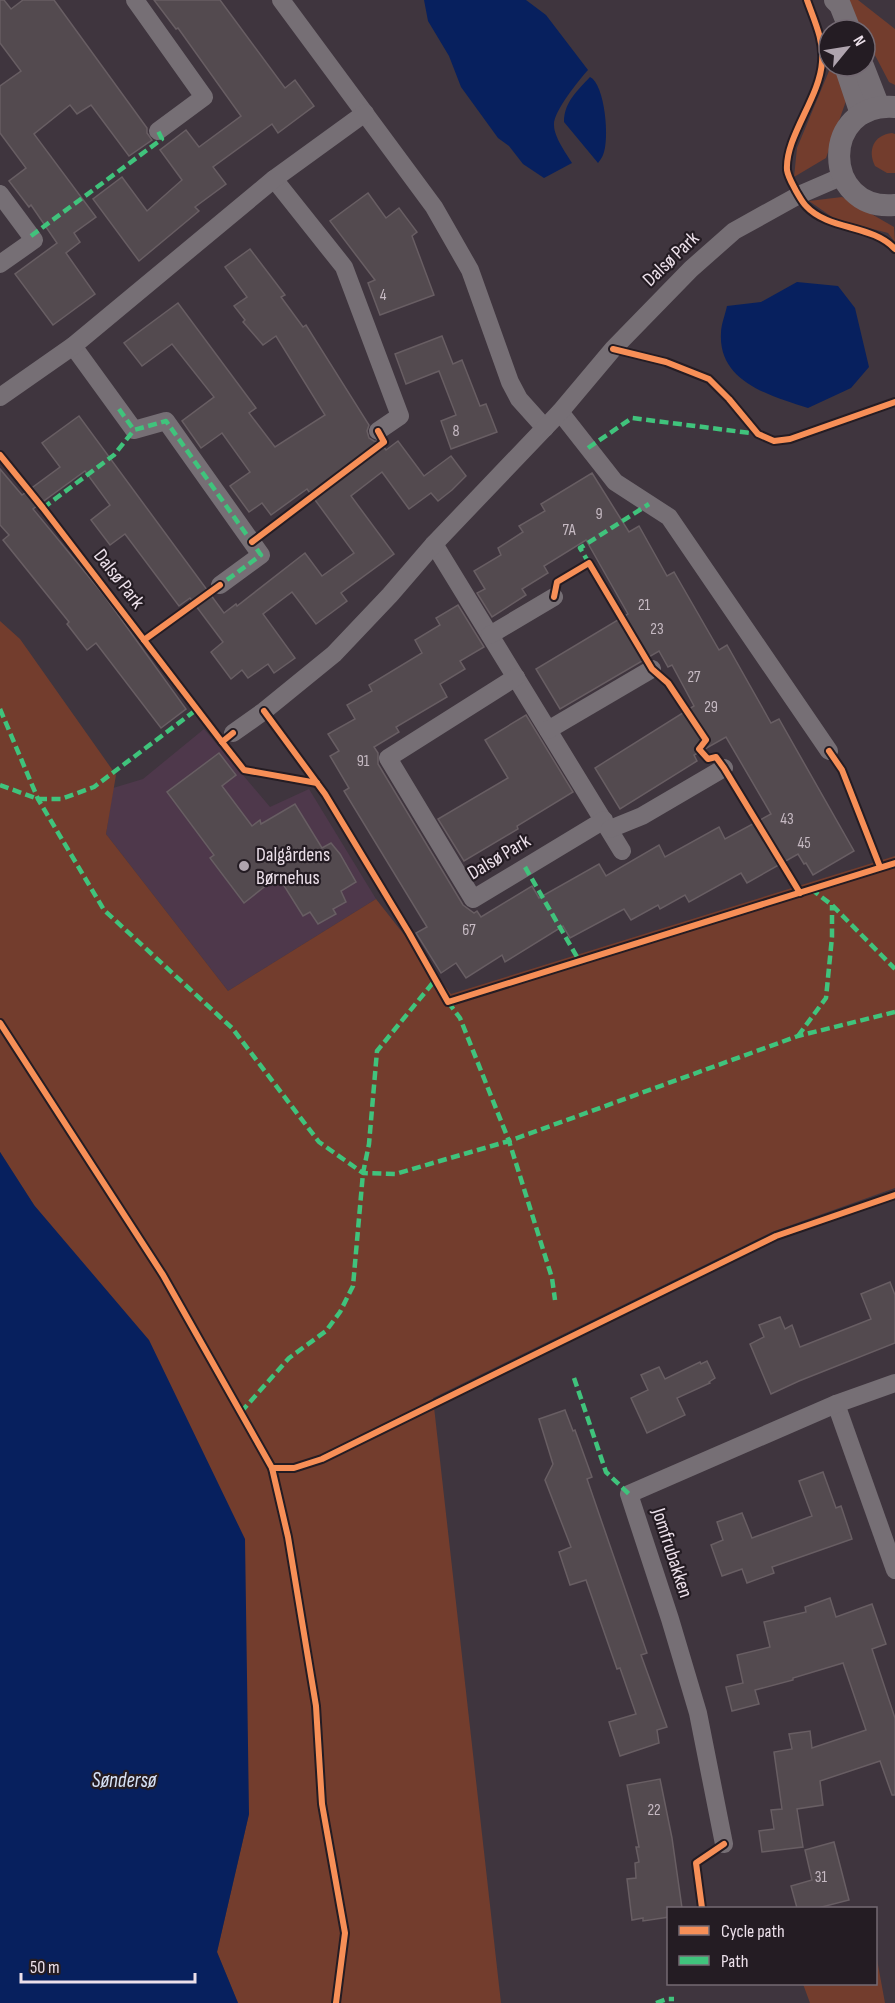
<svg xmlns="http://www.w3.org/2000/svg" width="895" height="2003" font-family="'Sofia Sans Condensed',sans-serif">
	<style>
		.built { fill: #4e384b }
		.green { fill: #733d2d }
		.water { fill: #07205e }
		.building { fill: #534a4f; stroke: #685e63; stroke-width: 1.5 }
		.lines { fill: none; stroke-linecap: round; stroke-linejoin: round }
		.minor { stroke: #766f75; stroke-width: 18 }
		.tertiary { stroke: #766f75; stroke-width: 22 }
		.quiet { stroke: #40c37c; stroke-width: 4.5; stroke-dasharray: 9 4.5; stroke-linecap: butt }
		.cycleway-casing { stroke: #241c23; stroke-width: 10 }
		.cycleway { stroke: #f78f57; stroke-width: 6 }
		.poi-dot { fill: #afa4ae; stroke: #241c23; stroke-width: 2 }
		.labels { text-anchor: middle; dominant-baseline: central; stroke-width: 4.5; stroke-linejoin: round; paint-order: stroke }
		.number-label { font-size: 16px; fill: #c6bac3 }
		.street-label { font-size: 20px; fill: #ece0ea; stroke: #241c23 }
		.poi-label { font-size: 20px; fill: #ece0ea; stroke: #241c23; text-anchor: start }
		.water-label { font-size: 21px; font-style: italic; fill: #d7e3f7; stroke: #241c23 }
	</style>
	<rect width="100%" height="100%" fill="#3f353e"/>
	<polygon class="built" points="204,729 270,807 309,789 376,899 228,991 106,834 113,788 143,779"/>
	<g class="green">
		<polygon points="850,0 858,0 895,29 895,85 889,82 865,36 865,30 862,30 848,2"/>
		<polygon points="829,66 836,66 847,98 826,158 794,177 797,148 829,71"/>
		<path d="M 892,133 L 895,134 L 895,173 L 887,173 L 875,166 C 867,150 874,135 892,133 Z"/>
		<polygon points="842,197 894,227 895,242 888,233 835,219 809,201"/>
		<polygon points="0,621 20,639 116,775 106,834 228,991 376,899 451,994 895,856 895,1188 772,1232 433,1398 501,2003 238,2003 217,1952 249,1814 34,1205 0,1152"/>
		<polygon points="876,1954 885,2003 810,2003 803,1984 876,1984"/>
	</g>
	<g class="water">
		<path d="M 424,0 L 526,0 L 546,15 L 588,70 C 579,80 553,112 554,125 C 554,137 566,153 572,163 L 544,178 L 523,164 L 509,146 L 498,138 L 461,87 L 449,56 L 428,21 Z"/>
		<path d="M 590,77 C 605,84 610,140 603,155 C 602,158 600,160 598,163 L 564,122 C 564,102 578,90 590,77 Z"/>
		<path d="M 797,282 L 838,286 L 855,308 L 869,367 L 851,388 L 808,408 C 771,396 718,382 721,333 C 721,325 725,315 727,306 L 761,302 Z"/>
		<polygon points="0,1152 34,1205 149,1340 245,1539 249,1814 217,1952 238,2003 0,2003"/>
	</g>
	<g class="building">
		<polygon points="0,0 4,0 11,9 23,0 54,0 147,128 147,133 152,140 129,156 91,105 77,114 70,105 34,134 96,217 74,233 80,242 66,253 95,294 53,325 15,274 57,243 31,205 29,207 9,181 26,168 0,133 0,86 21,71 0,43"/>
		<polygon points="154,0 220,0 285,88 295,80 314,106 278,133 272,124 213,167 226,184 195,207 199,211 139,261 93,199 122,177 147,211 182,180 160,150 186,130 199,147 241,116 178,28 176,29"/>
		<polygon points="368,193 386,218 399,208 417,232 412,236 434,295 380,315 368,283 375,280 330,221"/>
		<polygon points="250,249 285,295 281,297 303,327 306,325 369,425 367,431 369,438 374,441 380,442 386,450 398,441 424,476 451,456 466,476 452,490 438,501 431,493 409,509 382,472 351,496 394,554 341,593 347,601 316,624 292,592 263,614 295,658 274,673 268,664 248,678 242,670 231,679 211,652 223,642 190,598 179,606 125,534 110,545 91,520 110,505 85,471 33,509 103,594 186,709 161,728 96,643 87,650 67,624 69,622 3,540 9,535 0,525 0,469 22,495 60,467 42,443 79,416 224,613 236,604 237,606 305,553 322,576 354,553 307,489 271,515 262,503 249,512 230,486 250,472 222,433 201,448 182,421 214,397 172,344 142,366 124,343 178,303 256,408 249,413 275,447 325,415 276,336 263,345 243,322 245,320 234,306 247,297 225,267"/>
		<polygon points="442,336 453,364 462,360 480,406 486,404 497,432 451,449 441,421 456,415 439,371 406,384 395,354"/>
		<polygon points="592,473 629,532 639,526 667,576 674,572 719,650 727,645 771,723 779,719 854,851 813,875 806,863 804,864 798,854 747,883 741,873 689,902 685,895 660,909 658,905 631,920 624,909 570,938 563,926 505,962 502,955 466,978 456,963 441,973 416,933 427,927 344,791 349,788 330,756 339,751 328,734 355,719 347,705 372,691 369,685 422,653 415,640 440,625 436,618 458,605 484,647 460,661 465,669 440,684 447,697 396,727 399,732 374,747 378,753 378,764 463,905 474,913 477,911 481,917 532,886 539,898 599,864 606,876 659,845 665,857 719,827 725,839 771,814 726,737 694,755 697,761 620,809 595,768 694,706 672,665 668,667 659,651 560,709 536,669 628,614 586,540 544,566 548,573 522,589 526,595 492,617 477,593 485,589 474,571 501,555 498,548 523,532 519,526 545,511 541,504"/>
		<polygon points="526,715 573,792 517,826 518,829 464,861 438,819 508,778 485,740"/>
		<polygon points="219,753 236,775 222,786 252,826 260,820 261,824 295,804 322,848 331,843 340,854 356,882 341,891 346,902 333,909 336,914 318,924 310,912 303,916 278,876 244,903 210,858 214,855 167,792"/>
		<polygon points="890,1282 895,1295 895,1343 799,1381 771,1394 750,1344 764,1337 759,1325 780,1317 785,1329 792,1325 800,1347 871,1319 861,1294"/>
		<polygon points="707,1361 715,1378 709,1382 710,1383 677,1398 685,1415 647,1433 631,1398 648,1390 641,1375 659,1367 665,1379 700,1362 701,1364"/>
		<polygon points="565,1410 573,1431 575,1430 592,1477 587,1479 647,1653 641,1655 667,1727 657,1730 659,1743 620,1756 609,1722 636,1714 620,1668 617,1669 586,1580 570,1585 559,1552 571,1547 545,1480 553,1464 539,1419"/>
		<polygon points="823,1472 836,1508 841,1506 852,1539 772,1567 774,1573 747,1583 742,1569 722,1576 711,1545 723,1540 717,1522 742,1513 752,1538 812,1516 799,1481"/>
		<polygon points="830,1598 836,1617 872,1604 886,1644 872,1649 895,1718 895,1795 892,1795 880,1761 820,1781 823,1805 797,1809 803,1847 762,1852 759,1831 774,1829 771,1810 782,1809 774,1752 792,1749 789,1734 810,1731 812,1748 866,1730 843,1663 793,1678 793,1680 755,1690 759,1704 732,1711 726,1687 743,1683 737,1655 770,1647 764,1622 806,1612 805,1607"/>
		<polygon points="660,1779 672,1838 682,1908 669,1908 669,1917 643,1921 643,1918 632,1920 627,1879 636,1878 635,1863 639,1862 636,1847 639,1847 627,1785"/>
		<polygon points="834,1842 849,1900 818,1908 797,1908 791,1886 812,1880 805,1850"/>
	</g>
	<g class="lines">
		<g class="minor">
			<polyline points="135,0 204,97 158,131"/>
			<polyline points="281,0 434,207 470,270 510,382 519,399 545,428"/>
			<polyline points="274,179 344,267 400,416 378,431"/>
			<polyline points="0,194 34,240 0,264"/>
			<polyline points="73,346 134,430 166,421 261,555 220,585"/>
			<polyline points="0,397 73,346 274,179 365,113"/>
			<polyline points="560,412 615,482 669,517 829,751"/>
			<polyline points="434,544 622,851"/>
			<polyline points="490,635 554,597"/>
			<polyline points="516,677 388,758 473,899 604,820"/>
			<polyline points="548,730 652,669"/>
			<polyline points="233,733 264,711 334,654 390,595 434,544 560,412 613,349 691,269 734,231 799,195 843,176"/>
			<polyline points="610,829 642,816 724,768"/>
			<polyline points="836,1404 895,1570"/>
			<polyline points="724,1844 698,1713 670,1619 629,1494 836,1404 895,1383"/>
		</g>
		<g class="tertiary">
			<polyline points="835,0 840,5 850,30"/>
			<polyline points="845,66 861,114"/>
			<polyline points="863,66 879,107"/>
			<path d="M 895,107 C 820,101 821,212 895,205"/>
		</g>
		<g class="quiet">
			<polyline points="31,236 162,139 158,131"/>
			<polyline points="119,409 134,430 166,421 261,555 220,585"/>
			<polyline points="588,448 632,418 758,434"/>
			<polyline points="43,508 114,455 134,430"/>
			<polyline points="589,563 580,548 649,504"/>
			<polyline points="0,709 38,799 104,910 232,1028 319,1142 363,1173 395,1174 509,1141 798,1036 895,1012"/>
			<polyline points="0,785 38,799 61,799 94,787 196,710"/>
			<polyline points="525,867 580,962"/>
			<polyline points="811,889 832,905 895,969"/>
			<polyline points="448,1002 460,1018 509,1141 552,1278 555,1300"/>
			<polyline points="798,1036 826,998 832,937 832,905"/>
			<polyline points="574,1378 606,1472 629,1494"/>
			<polyline points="241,1412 289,1358 326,1331 340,1312 353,1286 363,1173 369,1144 377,1051 436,979"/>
			<polyline points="656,2003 667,1999 674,1999"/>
		</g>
		<g class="cycleway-casing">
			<g id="cycleway">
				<path d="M 807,0 C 814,20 824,40 822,62 C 820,97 785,137 787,170 C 788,177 793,185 796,191 C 799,196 802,202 806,206 C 829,231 872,224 895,249"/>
				<polyline points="613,349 666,362 709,379 729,399 758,434 774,441 790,439 895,402"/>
				<polyline points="0,455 43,508 222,742 233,733"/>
				<polyline points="252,542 384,442 378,431"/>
				<polyline points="554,597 557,582 589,563 652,669 668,683 706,740 699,749 708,759 716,757 724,768 800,893"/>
				<polyline points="144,640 220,585"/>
				<polyline points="264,711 325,794 409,933 448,1002 895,863"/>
				<polyline points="222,742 244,770 317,783"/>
				<polyline points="829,751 842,770 880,867"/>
				<polyline points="0,1023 163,1275 272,1468 288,1537 316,1706 322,1804 345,1933 336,2003"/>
				<polyline points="272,1468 294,1468 322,1459 776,1236 895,1195"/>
				<polyline points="702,1908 696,1863 724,1844"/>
			</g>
		</g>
		<use href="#cycleway" class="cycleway"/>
	</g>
	<circle class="poi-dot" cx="244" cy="866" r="6"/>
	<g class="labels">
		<g class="number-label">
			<text x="383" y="295">4</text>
			<text x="456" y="431">8</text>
			<text x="599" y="514">9</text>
			<text x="569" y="530">7A</text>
			<text x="644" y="605">21</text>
			<text x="657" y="629">23</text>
			<text x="694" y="677">27</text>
			<text x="711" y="707">29</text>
			<text x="363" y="761">91</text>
			<text x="787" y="819">43</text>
			<text x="804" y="843">45</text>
			<text x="469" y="930">67</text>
			<text x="654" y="1810">22</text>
			<text x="821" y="1877">31</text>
		</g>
		<g class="street-label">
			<text transform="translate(671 259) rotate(-44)">Dalsø Park</text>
			<text transform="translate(119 579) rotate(52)">Dalsø Park</text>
			<text transform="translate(499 857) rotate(-31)">Dalsø Park</text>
			<text transform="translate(672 1553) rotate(72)">Jomfrubakken</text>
		</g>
		<g class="poi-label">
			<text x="256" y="855">Dalgårdens<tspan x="256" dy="23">Børnehus</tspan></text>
		</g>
		<g class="water-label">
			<text x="124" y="1780">Søndersø</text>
		</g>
	</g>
	<rect x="667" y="1907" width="210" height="78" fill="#241c23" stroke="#746a73" stroke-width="1.5"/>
	<rect x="679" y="1926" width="30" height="9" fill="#f78f57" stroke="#746a73" stroke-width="1.5"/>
	<text x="721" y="1937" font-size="18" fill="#ece0ea">Cycle path</text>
	<rect x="679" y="1956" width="30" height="9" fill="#40c37c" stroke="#746a73" stroke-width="1.5"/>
	<text x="721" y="1967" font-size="18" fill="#ece0ea">Path</text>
	<g transform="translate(847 48) rotate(60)"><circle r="28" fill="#241c23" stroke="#746a73" stroke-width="1.5"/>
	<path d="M0-4.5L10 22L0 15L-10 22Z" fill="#afa4ae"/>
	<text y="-9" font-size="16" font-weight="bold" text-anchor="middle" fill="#ece0ea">N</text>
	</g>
	<path d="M21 1973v9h174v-9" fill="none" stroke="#ece0ea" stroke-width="3"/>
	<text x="30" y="1973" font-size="18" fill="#ece0ea" stroke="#241c23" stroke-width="4.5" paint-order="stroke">50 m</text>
</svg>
